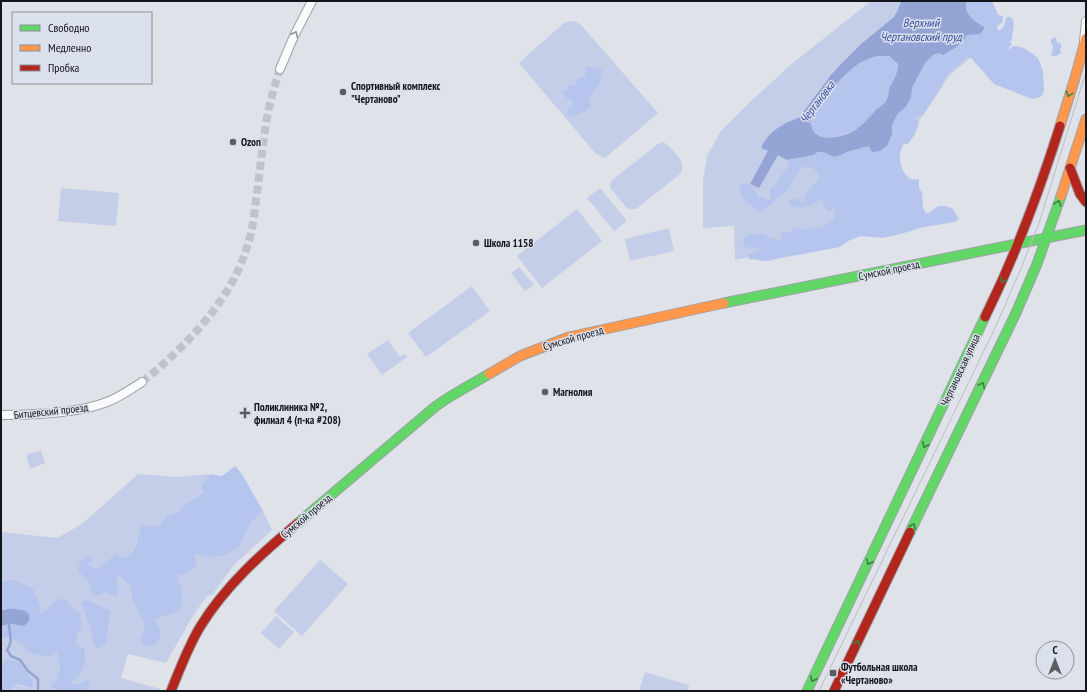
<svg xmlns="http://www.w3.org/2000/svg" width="1087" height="692" font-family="'PT Sans Narrow',sans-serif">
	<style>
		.green { fill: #c4cee8 }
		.forest { fill: #b6c5ed }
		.water { fill: #94a5d5; fill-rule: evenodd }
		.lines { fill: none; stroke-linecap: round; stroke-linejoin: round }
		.stream { stroke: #94a5d5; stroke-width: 2.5 }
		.river { stroke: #94a5d5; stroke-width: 15 }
		.street-tunnel { stroke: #c1c3ca; stroke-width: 8; stroke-dasharray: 8 4; stroke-linecap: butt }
		.street-casing { stroke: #9fa1a6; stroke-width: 10 }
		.fast-casing { stroke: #9fa1a6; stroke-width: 11 }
		.slow-casing { stroke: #9fa1a6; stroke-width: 11 }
		.jam-casing { stroke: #9fa1a6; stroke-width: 11 }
		.street { stroke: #fafbfc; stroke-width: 8 }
		.fast { stroke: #63d668; stroke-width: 9 }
		.slow { stroke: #ff974d; stroke-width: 9 }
		.jam { stroke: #b3261e; stroke-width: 9 }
		.tram { stroke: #bebec0; stroke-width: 1 }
		.oneway { stroke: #929496 }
		.oneway2 { stroke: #3f7f45 }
		.poi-dot { fill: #5b5d62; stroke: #dbe0ed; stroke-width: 1.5 }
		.labels { text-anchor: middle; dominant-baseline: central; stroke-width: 3; stroke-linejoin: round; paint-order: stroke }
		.poi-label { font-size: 11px; font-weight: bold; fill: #14151a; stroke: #dbe0ed; text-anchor: start }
		.street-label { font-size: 11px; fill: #14151a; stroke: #dbe0ed }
		.water-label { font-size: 12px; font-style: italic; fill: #394f9f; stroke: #dbe0ed }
	</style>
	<rect width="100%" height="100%" fill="#dfe2e9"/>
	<g class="green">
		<polygon points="871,1 990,1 993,14 970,58 949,76 896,156 910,224 735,260 734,226 703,228 703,180 707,156 721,131 750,102 794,62"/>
		<polygon points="571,21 576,22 581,25 658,113 605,158 596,154 519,63 564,23"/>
		<path d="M 663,142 C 668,144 681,158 682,164 C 683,168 682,171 680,174 L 636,209 L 630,209 L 627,208 L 611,189 L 610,185 L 612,180 L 658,144 Z"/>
		<polygon points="61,188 119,193 116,226 58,221"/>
		<polygon points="600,188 627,221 614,231 587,198"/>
		<polygon points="577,209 602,241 542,288 517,256"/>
		<polygon points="669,228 674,251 630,261 625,239"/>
		<polygon points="519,267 534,285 525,291 511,273"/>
		<polygon points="472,286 490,311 426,357 408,333"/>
		<polygon points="388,340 400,357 405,354 407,357 382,375 367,354"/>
		<polygon points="41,450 45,463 30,469 26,455"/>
		<path d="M 138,474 L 176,477 L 210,474 L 207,479 L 201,484 L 203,491 L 185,504 L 178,512 L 168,515 L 159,526 L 136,542 L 131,554 L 124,558 L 107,562 L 98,569 L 88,565 L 93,558 L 78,572 L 88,580 L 98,596 L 105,592 L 119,574 L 124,581 L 131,586 L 132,600 L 143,621 L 144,629 L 140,640 L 155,619 L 172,614 L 182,591 L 177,575 L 195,554 L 209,557 L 245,535 L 250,524 L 263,511 L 272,530 L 233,566 L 212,595 L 207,596 L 194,614 L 166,663 L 128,654 L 121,678 L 160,689 L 160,691 L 87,691 L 90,683 L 71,686 L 72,682 C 82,675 84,664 86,652 L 76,646 L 77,634 L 81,629 L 81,614 L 70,605 L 66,599 L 41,614 L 39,612 L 42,609 L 34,590 L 29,586 L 12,579 L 1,582 L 1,532 L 57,538 L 82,524 Z"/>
		<polygon points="320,560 348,584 302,636 274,611"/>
		<polygon points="276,616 294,632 279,649 261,633"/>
		<path d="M 5,637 C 11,639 18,640 23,644 C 27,647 29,651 33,653 C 43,659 51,654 60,648 L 57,659 L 60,669 L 57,676 L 57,681 L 53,683 L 53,689 L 57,691 L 9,691 L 16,684 L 20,686 L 31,688 L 31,678 L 25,671 L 2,664 L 1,666 L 1,638 Z"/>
		<polygon points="645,672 689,685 688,691 639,691"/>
	</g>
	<g class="forest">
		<path d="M 966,1 L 992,1 L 998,15 L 1003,16 C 1003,21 1002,24 997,26 L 998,31 L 1004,27 L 1006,18 L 1009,17 L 1012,18 C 1016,26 1012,31 1012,40 L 1010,42 L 1012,44 L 1007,50 L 1014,46 C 1020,47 1025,48 1030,52 C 1033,54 1035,56 1038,58 L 1043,71 L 1044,90 L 1042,96 L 1037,98 L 1032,99 L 994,84 L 971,58 L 966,58 L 951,71 L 945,78 L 940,89 L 924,114 L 913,119 L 917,120 L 919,123 L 915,134 L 908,144 L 902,143 C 903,148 900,150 900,155 C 899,162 903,174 909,178 C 912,180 916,179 919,179 L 919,188 L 922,193 L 923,208 L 926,213 C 932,213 934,207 940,206 C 944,205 950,207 953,209 L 959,219 L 955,222 L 919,228 L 908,232 L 883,238 L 861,236 L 850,240 L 840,247 L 776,259 L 768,261 L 762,261 L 759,260 L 749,259 L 748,255 L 759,250 L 759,248 L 752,247 L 749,249 C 746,247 743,245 743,241 C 743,234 757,233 762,234 C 767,235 764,235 768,237 C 772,239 777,239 781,240 L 783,237 L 780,234 L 782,232 L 786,233 L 790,232 L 793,229 L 798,228 L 805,230 L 822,227 L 826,224 L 833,221 L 835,218 L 834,209 L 828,211 C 824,207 824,203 820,200 C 806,208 806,209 790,206 L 789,201 L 793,198 L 797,199 L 804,203 C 804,192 814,186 820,177 C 816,169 812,166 803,167 C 796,172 794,181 789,188 C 785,193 781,195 776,199 C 771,204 768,207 761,211 C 752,207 738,198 740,186 C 744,183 747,183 752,186 L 753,190 L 756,192 L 758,197 L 765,197 L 767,200 L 770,200 L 770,188 L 775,186 L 789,164 L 789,160 L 793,159 L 813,155 L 818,152 L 823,152 L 834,157 L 838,156 L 841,155 L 846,152 L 869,146 L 880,151 L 885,149 L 887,146 L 892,134 L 892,125 L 898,113 L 905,108 L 911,98 L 912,89 L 925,63 L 933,55 L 963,39 L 967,35 L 980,34 L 984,29 L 984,27 C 973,20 965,16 966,1 Z"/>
		<path d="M 1056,37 L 1057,42 L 1060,43 L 1062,46 L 1060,49 L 1061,53 C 1057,56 1055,57 1051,55 L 1053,47 L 1051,43 L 1051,39 Z"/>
		<path d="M 883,55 C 888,56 890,56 893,59 C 902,67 896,75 892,84 C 889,89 889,96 886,101 C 883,106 879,107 875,111 C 872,114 870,117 867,120 C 856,130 844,137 829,137 C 825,137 819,137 815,134 C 812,131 810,124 811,120 C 814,104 853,64 868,58 C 872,56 878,56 883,55 Z"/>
		<path d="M 588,66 L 592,67 L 594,69 L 597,67 L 600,68 L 602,71 L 599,84 L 589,97 L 588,100 L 591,102 L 591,105 C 587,111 585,112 579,113 C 577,114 575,116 573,116 C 570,116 568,114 566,112 L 573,104 L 573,101 L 567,98 L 562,93 L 564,90 L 567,92 L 567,89 L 568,86 L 575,85 C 578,76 579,78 586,77 L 584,74 L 586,72 L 586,68 Z"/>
		<polygon points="235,466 242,474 263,511 250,524 245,535 237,549 223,556 209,557 195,554 196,566 188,573 177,575 182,591 181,610 172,614 155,619 161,635 155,645 145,647 140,640 144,629 143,621 132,600 131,586 124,581 119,574 116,579 119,589 116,596 105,592 98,596 93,595 88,580 78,572 80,562 87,557 94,558 88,565 98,569 116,554 124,558 131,554 137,542 141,526 159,526 168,515 178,512 185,504 203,492 201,484 207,479 210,474 222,476"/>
		<path d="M 12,579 L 29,586 L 34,590 L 42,609 L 39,612 L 41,613 L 46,609 L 49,609 C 54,602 57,598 66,599 L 70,605 L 81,614 L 81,629 L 77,634 L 76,646 L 84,648 C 88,655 83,672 77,678 C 76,679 74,680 72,682 L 71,685 L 80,684 L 86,680 L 90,683 L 87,691 L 57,691 L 51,686 L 53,683 L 57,681 L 57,676 L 60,669 L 57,659 L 59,649 C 57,651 55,653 52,655 C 45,658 34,655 28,651 C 26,649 25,645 22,644 C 16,640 8,637 1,638 L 1,582 Z"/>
		<polygon points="88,600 110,611 106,642 98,649 94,645 92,634 81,602"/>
		<polygon points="6,659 20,663 33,681 33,685 31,688 16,684 9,691 1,691 1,666"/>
	</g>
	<path class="water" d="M 901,1 L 966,1 C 964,15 974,21 984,27 L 984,29 L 980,34 L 967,35 L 958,46 L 943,55 L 939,53 L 933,55 L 925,63 L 912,88 L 911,98 L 905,108 L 898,113 L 892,125 L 892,134 L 887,146 L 880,151 L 872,152 L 869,146 L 846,152 L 841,155 L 834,157 L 823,152 L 818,152 L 813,155 L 787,160 L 778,155 L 759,188 L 750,184 L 768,151 L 761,148 C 766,136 775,129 786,123 C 792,120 796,120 801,115 L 831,75 L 841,64 L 861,44 L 894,17 L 898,10 ZM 877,56 L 889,56 L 898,64 C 898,74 894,79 890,87 C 888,92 889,97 886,101 C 883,106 878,107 875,111 C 867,120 860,128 850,133 C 839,138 816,142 812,128 C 811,125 810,122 811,119 C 813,110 821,101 828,94 C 842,78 855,61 877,56 Z"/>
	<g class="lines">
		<path class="stream" d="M 11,616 C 10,619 9,623 9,626 C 10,635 13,642 7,650 L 11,656 L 20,660 L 28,671 L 38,679 L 38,691"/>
		<polyline class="river" points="1,617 2,618 11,616 22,618"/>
		<path class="street-tunnel" d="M 142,382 C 183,349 230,302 246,250 C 252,234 254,217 256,200 C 260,173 262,145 267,118 C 270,101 275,85 280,69"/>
		<g class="street-casing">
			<g id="street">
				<polyline points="1084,42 1086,21"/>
				<polyline points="280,69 294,36 312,1"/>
				<path d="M 1,415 C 32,415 79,413 107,402 C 120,397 131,389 142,382"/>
			</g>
		</g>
		<g class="fast-casing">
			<g id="fast">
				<polyline points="724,303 1086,230"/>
				<polyline points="298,523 436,406 451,396 489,374"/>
				<polyline points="910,532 1015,315 1037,264 1061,196"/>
				<polyline points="807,691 985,317"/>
			</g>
		</g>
		<g class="slow-casing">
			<g id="slow">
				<polyline points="1060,126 1075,78 1086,38"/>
				<polyline points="1061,196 1086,119"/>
				<polyline points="489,374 520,356 569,337 724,303"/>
			</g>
		</g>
		<g class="jam-casing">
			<g id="jam">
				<polyline points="1070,168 1080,194 1086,202"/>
				<path d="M 985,317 C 993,300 1001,284 1008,267 C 1028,221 1045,173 1060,126"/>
				<path d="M 171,691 C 180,669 188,647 200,627 C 225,586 262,553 298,523"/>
				<polyline points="834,691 910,532"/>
			</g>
		</g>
		<use href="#street" class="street"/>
		<use href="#fast" class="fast"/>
		<use href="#slow" class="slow"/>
		<use href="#jam" class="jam"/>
		<polyline class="tram" points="819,691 995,328 1022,266 1039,223 1086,72"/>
	</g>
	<defs><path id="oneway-chevron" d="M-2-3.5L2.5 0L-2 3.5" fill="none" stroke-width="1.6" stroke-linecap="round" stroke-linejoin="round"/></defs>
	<use class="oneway" href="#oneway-chevron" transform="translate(295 34) rotate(-65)"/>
	<g class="oneway2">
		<use href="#oneway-chevron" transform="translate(1069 94) rotate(107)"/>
		<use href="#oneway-chevron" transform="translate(1058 203) rotate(-72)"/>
		<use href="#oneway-chevron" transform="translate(1003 280) rotate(115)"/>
		<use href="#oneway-chevron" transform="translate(982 385) rotate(-64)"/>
		<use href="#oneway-chevron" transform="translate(925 445) rotate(116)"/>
		<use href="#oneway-chevron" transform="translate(913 526) rotate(-64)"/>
		<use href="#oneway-chevron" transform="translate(869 562) rotate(116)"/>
		<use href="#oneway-chevron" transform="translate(857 643) rotate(-64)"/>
		<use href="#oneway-chevron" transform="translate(813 679) rotate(115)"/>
	</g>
	<g class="poi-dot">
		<circle cx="343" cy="92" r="4"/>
		<circle cx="233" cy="142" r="4"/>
		<circle cx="476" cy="243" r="4"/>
		<circle cx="545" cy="392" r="4"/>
		<path d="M243 407h4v4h4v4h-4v4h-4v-4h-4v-4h4z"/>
		<rect x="829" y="669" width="8" height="8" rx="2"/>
	</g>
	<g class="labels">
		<g class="poi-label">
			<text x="351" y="86">Спортивный комплекс<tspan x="351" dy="13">"Чертаново"</tspan></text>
			<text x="241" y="142">Ozon</text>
			<text x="484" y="243">Школа 1158</text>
			<text x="553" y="392">Магнолия</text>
			<text x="254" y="407">Поликлиника №2,<tspan x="254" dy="13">филиал 4 (п-ка #208)</tspan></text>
			<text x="841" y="667">Футбольная школа<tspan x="841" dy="13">«Чертаново»</tspan></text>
		</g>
		<g class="street-label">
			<text transform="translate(889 270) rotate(-12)">Сумской проезд</text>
			<text transform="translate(573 338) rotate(-16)">Сумской проезд</text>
			<text transform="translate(960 370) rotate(-65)">Чертановская улица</text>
			<text transform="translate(51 411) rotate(-6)">Битцевский проезд</text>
			<text transform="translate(306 516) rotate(-40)">Сумской проезд</text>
		</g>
		<g class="water-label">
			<text x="921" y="22">Верхний<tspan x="921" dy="14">Чертановский пруд</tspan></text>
			<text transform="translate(817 102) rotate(-53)">Чертановка</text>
		</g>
	</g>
	<rect width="1087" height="692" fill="none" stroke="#14151a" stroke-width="4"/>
	<rect x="12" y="12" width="140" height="72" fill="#dbe0ed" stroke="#8b8f99"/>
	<rect x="20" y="25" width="20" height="6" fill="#63d668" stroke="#8b8f99"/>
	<text x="48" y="32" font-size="12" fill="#14151a">Свободно</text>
	<rect x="20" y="45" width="20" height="6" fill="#ff974d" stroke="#8b8f99"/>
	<text x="48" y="52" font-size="12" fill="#14151a">Медленно</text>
	<rect x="20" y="65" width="20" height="6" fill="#b3261e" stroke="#8b8f99"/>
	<text x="48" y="72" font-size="12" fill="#14151a">Пробка</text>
	<g transform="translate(1055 660)"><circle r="19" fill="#dbe0ed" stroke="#8b8f99"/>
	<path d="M0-3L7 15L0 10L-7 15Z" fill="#5b5d62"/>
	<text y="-6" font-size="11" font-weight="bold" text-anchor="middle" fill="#14151a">С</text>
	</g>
</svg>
